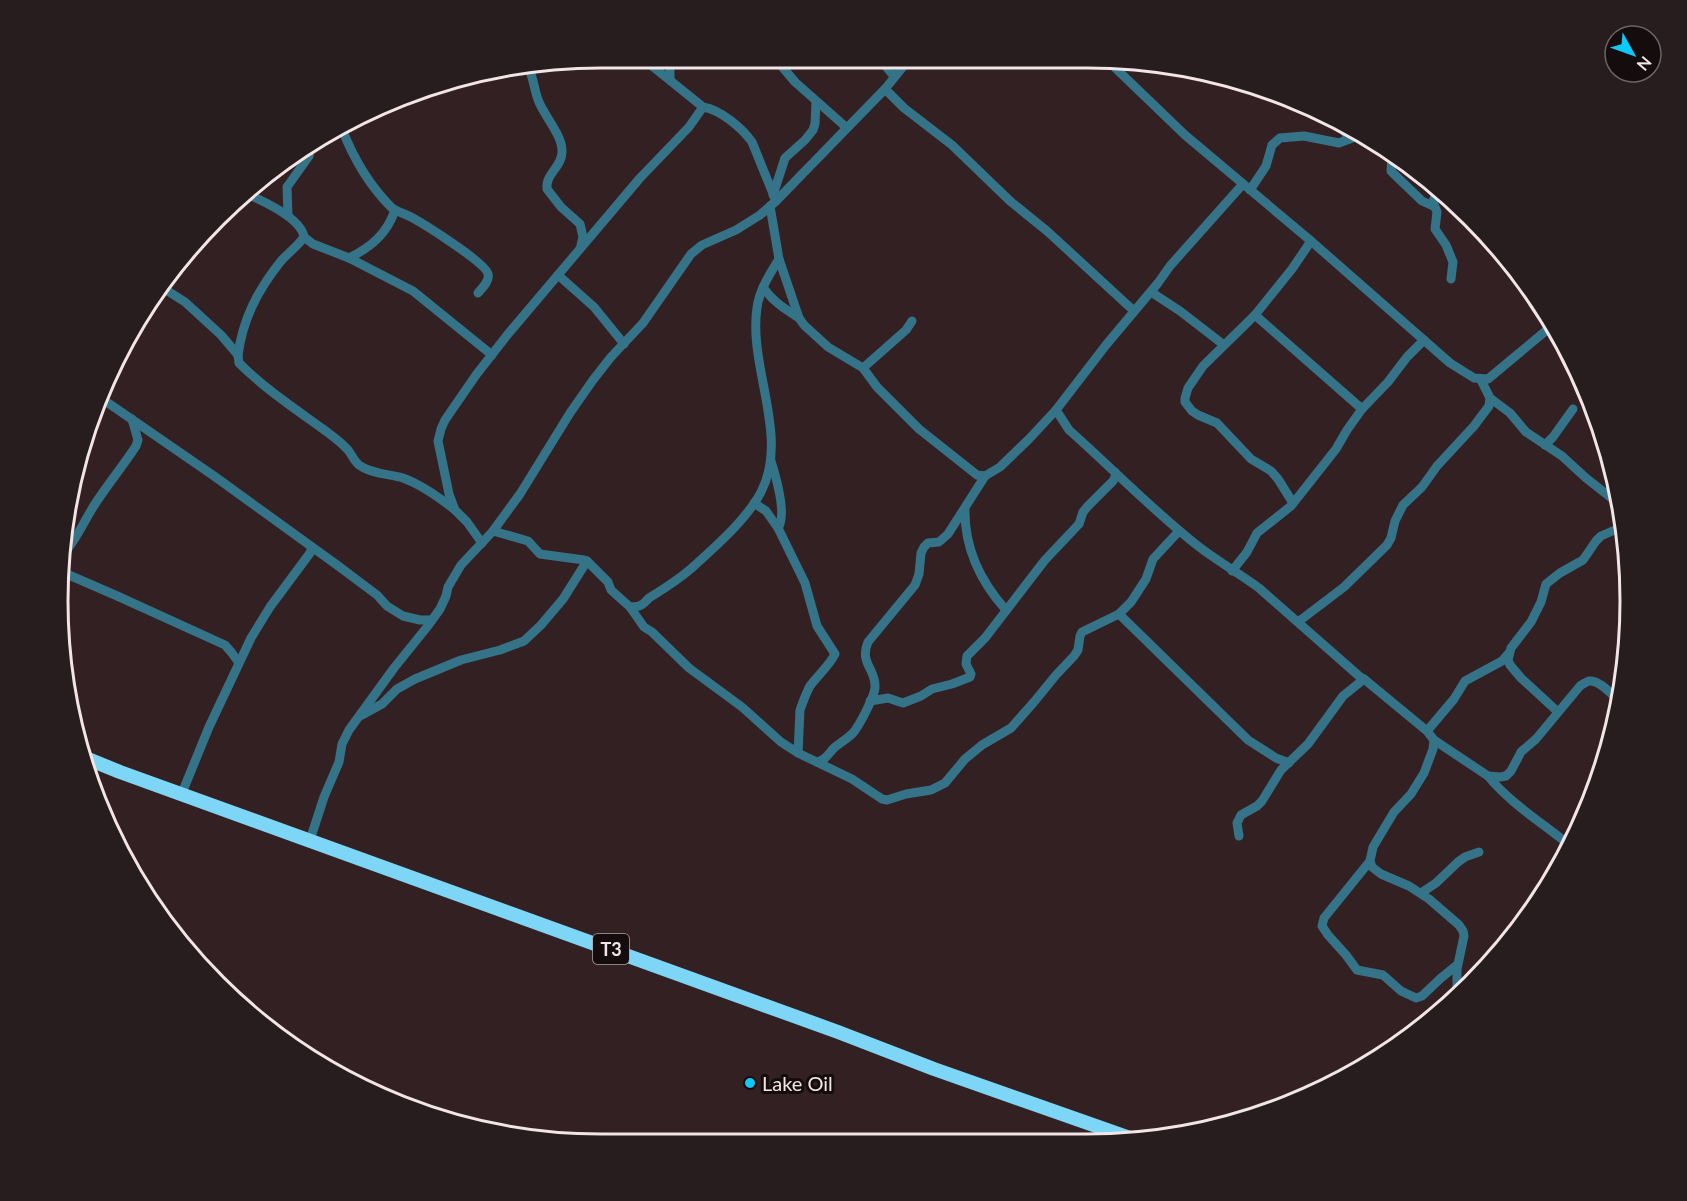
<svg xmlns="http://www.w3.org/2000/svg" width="1687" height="1201" font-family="Lato,sans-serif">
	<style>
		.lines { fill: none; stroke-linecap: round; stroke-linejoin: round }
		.minor { stroke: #347388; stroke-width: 9 }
		.highway { stroke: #7dd6f6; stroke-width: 14 }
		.poi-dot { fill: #0dcafa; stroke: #150c0d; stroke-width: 2 }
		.labels { text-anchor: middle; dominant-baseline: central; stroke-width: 6; stroke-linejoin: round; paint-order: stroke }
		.shield { fill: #150c0d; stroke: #b0a4a5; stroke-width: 1.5 }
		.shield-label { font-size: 18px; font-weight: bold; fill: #f2e5e6 }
		.poi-label { font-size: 20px; fill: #f2e5e6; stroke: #150c0d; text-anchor: start }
		.rim { fill: none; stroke: #f2e5e6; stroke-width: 3 }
	</style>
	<rect width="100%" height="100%" fill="#332022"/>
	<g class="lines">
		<g class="minor">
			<path d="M 641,57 L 703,107 C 721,110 742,128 752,142 L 776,201"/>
			<polyline points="774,57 795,82 847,128"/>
			<polyline points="878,57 894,76"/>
			<polyline points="1106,59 1185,135 1311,241 1450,363 1474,378 1488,379 1554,324"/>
			<path d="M 528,67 C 534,78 534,91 539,102 C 545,117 563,136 562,152 C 562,167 545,174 547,189 L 561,207 L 580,224 L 583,237 L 581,245"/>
			<polyline points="670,79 670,57"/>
			<polyline points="885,89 904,108 952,145 1010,201 1047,231 1134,311"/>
			<polyline points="1340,123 1349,139"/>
			<path d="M 342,129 C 353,157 370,186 391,207 C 396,212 404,213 411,217 C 424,224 486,263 488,274 C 490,281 482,288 478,293"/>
			<polyline points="1392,157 1391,171 1394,174 1422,201 1433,206"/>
			<polyline points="1250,190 1266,166 1272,145 1280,138 1304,136 1339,143 1363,134"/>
			<polyline points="1436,193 1433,202 1437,212 1435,229 1446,245 1453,262 1451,279"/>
			<polyline points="773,195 785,158 805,140 813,130 815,124 816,102"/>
			<polyline points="770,206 779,259 799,318 804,325 828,347 863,368 877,387 919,429 977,475 985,476 1000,467 1029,439 1056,410 1106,345 1158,283 1170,266 1243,184"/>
			<polyline points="288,216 287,187 309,156 312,142"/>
			<polyline points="304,237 313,244 349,258 413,291 492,355"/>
			<path d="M 349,258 C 371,247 387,234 395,210"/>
			<polyline points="558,275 594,307 624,344"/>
			<path d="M 763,287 C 772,301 785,309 799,318"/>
			<path d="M 163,288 L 185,302 L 221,335 L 238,355 L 239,363 C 264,388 294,408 323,429 C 331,435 341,442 348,450 C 352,455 354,461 359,465 C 371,474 390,474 403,478 C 422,485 440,498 455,510"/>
			<polyline points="1151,292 1180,311 1224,345"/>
			<polyline points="1255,315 1362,409"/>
			<path d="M 238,355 C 243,318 258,290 281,261 C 288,253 298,246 304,237 C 301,218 263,201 247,194"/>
			<polyline points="863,368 906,330 912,321"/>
			<polyline points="98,396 214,476 337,565 377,595 387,606 403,616 420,620 432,620"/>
			<polyline points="1490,398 1510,413 1526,432 1562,456 1586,478 1619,504"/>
			<path d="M 1056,410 L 1069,430 C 1112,468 1152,510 1198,546 C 1217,561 1239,573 1259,588 L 1359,676 L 1364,679 L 1427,731 L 1434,740 L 1433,749 L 1424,773 L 1411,794 L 1394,812 L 1373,847 L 1370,861 L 1372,867 L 1381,874 L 1409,886 L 1429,899 L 1459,925 L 1463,931 L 1464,936 L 1457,969 L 1457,996"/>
			<polyline points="1545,445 1553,437 1573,409"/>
			<path d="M 771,461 C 776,477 787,515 778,528"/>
			<path d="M 754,503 L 766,511 L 778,528 L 805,583 L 817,626 L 835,654 C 829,666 818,675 810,686 C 806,693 803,702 800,710 L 798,753"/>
			<polyline points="1293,503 1278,479 1271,471 1251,459 1217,423 1198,415 1192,411 1185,402 1185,398 1188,388 1203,366 1255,315 1292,269 1311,241"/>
			<path d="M 965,508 C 964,548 980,581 1006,610"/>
			<path d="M 493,531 L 528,541 L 540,554 L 584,560 L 587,561 L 608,582 L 611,590 L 630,607 C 632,607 636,607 639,606 C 643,605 646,601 649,598 C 665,588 680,579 694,566 C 716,546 747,519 761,492 C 790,436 748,367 757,308 C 759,290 770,274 779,259"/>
			<polyline points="482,543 467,522 455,510 449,494 438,441 441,429 445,420 476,375 508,334 640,178 689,127 703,107"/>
			<path d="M 62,556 C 76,541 84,521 95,504 C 108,484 123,466 136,446 L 138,440 L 132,419"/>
			<polyline points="1232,571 1247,552 1257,533 1291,506 1336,449 1347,430 1362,409 1388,382 1407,357 1424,340"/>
			<polyline points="62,572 115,595 225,645 232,653 239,663"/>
			<polyline points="630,607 644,627 652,632 689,668 742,707 781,742 798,753 852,779 882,799 887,800 906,794 931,790 945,783 965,759 982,745 1011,728 1034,702 1056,675 1074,656 1078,650 1080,636 1082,632 1119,614 1131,602 1146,579 1153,559 1179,531"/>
			<polyline points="1119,614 1248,740 1276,758 1289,763"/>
			<polyline points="1298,622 1344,587 1387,545 1391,538 1395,521 1403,505 1422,487 1437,466 1474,426 1489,406 1490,398 1481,380"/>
			<polyline points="870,701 888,698 903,703 921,696 932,689 952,684 970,677 971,674 966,664 967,656 985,638 1045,560 1079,524 1083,512 1088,506 1113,481 1116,475 1115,472"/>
			<polyline points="1558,712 1521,678 1510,665 1508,660 1511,648 1531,622 1541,602 1546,584 1560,573 1583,560 1596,541 1601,536 1617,529 1623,521"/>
			<polyline points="362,715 382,704 397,689 415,679 461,660 500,650 524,641 541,625 563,599 587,561"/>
			<polyline points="1427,731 1454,699 1465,681 1502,661 1509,653"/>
			<path d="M 1434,740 L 1488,776 L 1500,777 L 1506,776 L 1511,771 L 1521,752 L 1536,739 L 1580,686 C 1583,684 1586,682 1589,681 C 1600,680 1611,694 1618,700"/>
			<path d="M 817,762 C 826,760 828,754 834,748 C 840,743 847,739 853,733 C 859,726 875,696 875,687 C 876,669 859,663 868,642 L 915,585 L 919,574 L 921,553 L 924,547 L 928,543 L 939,542 L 948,534 L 985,476"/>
			<path d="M 1488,776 C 1510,803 1541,822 1568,844"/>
			<polyline points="182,793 209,727 251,638 270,607 310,553 312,547"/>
			<polyline points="1239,836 1237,823 1241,815 1257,806 1262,801 1281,770 1308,744 1343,696 1364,679"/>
			<polyline points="310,840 324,797 339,762 342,744 349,730 394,668 427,627 440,609 446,596 448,587 461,565 493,531 520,494 570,413 593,380 611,357 643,323 691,254 702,245 736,230 760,215 776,201 885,89 911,57"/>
			<polyline points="1370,861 1324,918 1322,926 1328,935 1346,955 1357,970 1383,975 1401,991 1416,998 1422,996 1441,978 1457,965"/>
			<polyline points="1421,893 1436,883 1458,862 1465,857 1479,852"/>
		</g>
		<polyline class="highway" points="88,759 120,772 838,1032 934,1069 1133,1139"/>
	</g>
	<circle class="poi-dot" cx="750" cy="1083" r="6"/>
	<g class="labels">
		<rect class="shield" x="593" y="934" width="36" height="30" rx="4.5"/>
		<g class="shield-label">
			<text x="611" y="949">T3</text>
		</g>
		<g class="poi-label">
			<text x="762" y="1083">Lake Oil</text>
		</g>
	</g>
	<path d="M0 0H1687V1201H0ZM601 68H1087A533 533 0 0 1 1620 601V601A533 533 0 0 1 1087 1134H601A533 533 0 0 1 68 601V601A533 533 0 0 1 601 68Z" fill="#271d1e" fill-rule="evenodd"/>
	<path class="rim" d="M601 68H1087A533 533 0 0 1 1620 601V601A533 533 0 0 1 1087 1134H601A533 533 0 0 1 68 601V601A533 533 0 0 1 601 68Z"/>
	<g transform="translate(1633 54) rotate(130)"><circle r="28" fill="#150c0d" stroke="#6d6364" stroke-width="1.5"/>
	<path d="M0-4.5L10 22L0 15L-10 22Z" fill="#0dcafa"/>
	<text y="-9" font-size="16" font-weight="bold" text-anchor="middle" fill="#f2e5e6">N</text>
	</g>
</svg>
